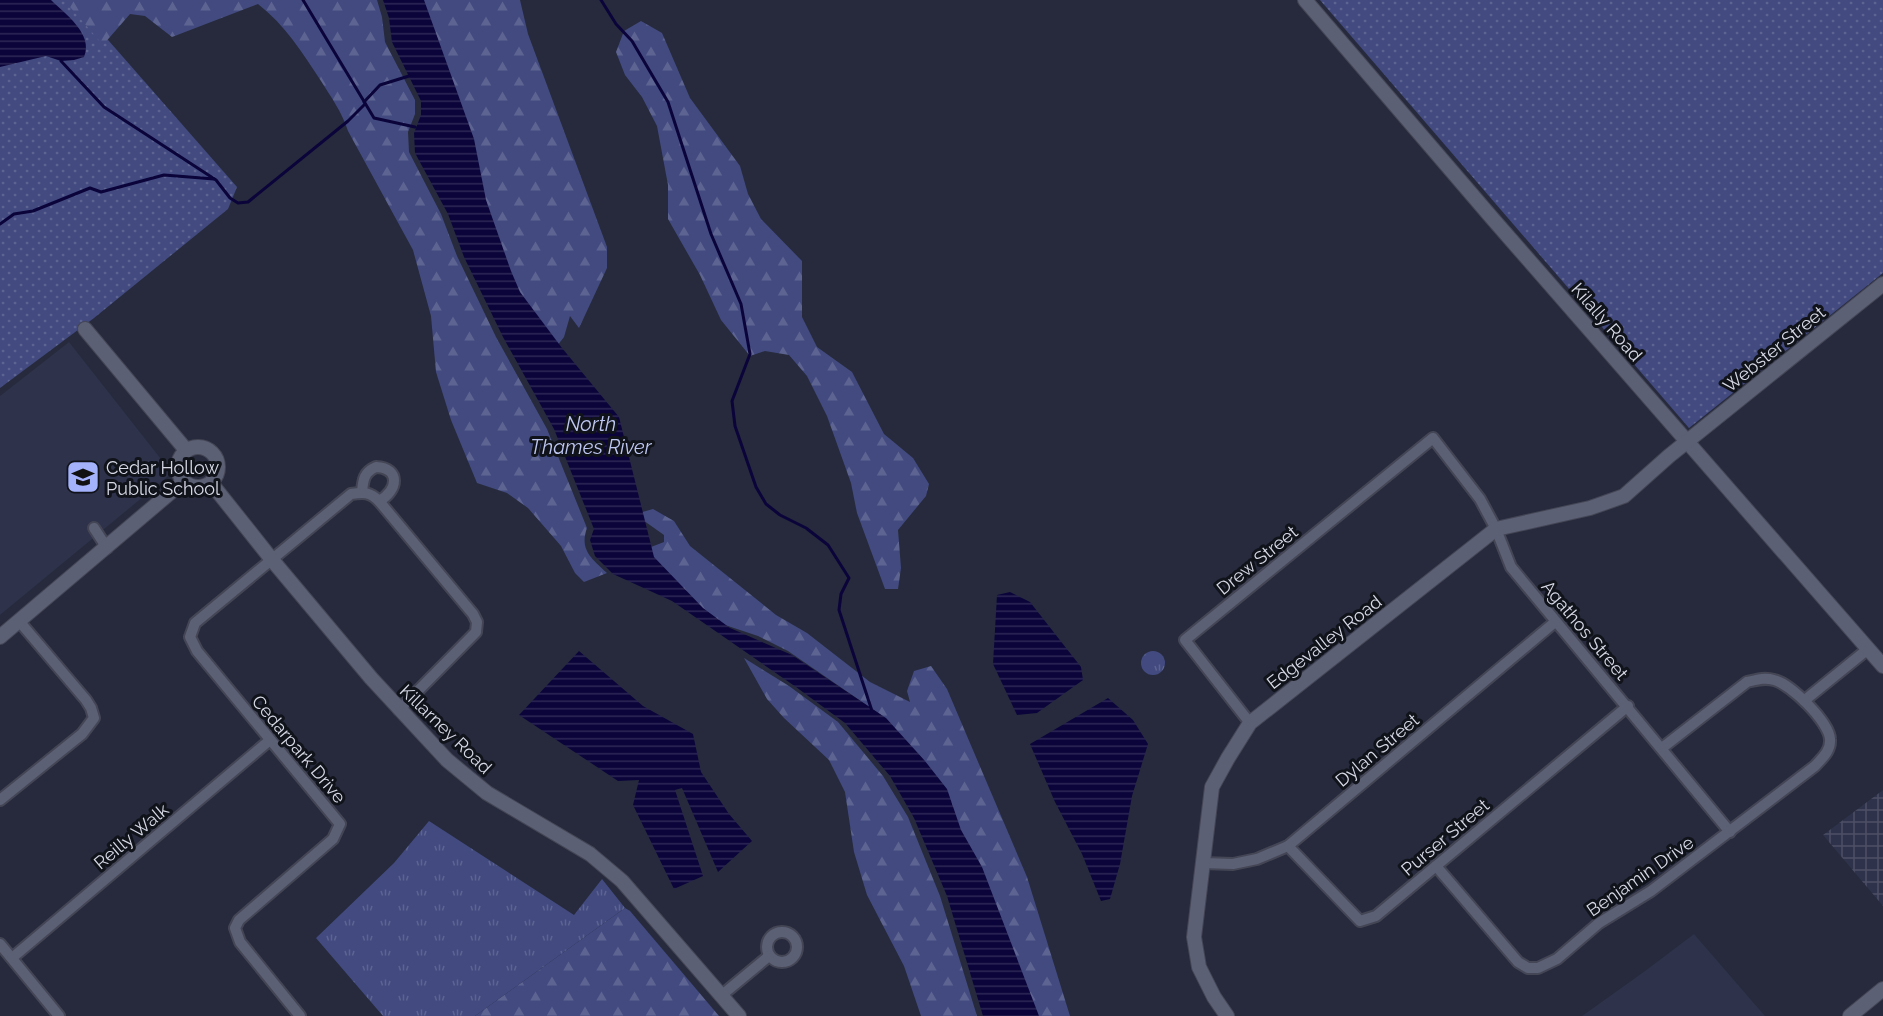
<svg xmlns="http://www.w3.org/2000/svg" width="1883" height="1016" font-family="Raleway,sans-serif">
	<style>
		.built { fill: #2e324a }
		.industrial { fill: url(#industrial-grid) }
		.grass { fill: url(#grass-dots) }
		.forest { fill: url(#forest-firs) }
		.park { fill: url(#park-tufts) }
		.water { fill: url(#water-rules) }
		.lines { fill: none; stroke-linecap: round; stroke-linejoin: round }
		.stream { stroke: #0a043a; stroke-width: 3 }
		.street-casing { stroke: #444655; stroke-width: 14 }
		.secondary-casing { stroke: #444655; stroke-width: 16 }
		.street { stroke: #5c6075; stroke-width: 10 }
		.secondary { stroke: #5c6075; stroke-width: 14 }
		.labels { text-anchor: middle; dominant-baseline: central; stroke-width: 6; stroke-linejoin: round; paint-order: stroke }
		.street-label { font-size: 18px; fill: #d7d9e5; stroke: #11131b }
		.poi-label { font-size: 18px; fill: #d7d9e5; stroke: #11131b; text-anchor: start }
		.water-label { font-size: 20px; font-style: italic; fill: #bec7f2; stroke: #11131b }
	</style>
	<defs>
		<pattern id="industrial-grid" width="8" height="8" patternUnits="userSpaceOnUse" patternTransform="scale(1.5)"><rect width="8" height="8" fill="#2e324a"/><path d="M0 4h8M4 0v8" fill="none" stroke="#4c4f64"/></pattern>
		<pattern id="grass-dots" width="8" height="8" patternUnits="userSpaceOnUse" patternTransform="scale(1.5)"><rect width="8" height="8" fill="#424a80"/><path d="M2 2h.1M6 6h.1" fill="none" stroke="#5d6492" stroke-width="1.8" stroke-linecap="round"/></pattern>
		<pattern id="forest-firs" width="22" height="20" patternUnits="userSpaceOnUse" patternTransform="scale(1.5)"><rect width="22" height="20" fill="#424a80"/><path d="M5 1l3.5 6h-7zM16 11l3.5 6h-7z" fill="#5d6492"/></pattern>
		<pattern id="park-tufts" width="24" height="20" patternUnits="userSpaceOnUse" patternTransform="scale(1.5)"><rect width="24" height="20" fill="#424a80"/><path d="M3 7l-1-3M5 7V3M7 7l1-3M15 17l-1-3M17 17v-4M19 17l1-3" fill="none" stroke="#5d6492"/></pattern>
		<pattern id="water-rules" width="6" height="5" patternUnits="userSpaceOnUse" patternTransform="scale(1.5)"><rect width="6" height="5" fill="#0a043a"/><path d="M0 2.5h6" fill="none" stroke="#2d2856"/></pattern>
	</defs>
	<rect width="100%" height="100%" fill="#262a3c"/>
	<g class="built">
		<polygon points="69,342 172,473 0,615 0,396"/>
		<polygon points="1694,934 1765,1016 1582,1016 1645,971"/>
	</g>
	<polygon class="industrial" points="1883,790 1883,906 1823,835"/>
	<g class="grass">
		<polygon points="0,0 73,0 237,187 228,209 94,318 0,388"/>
		<polygon points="1320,0 1883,0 1883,273 1689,428"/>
	</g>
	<g class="forest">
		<path d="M 64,0 L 377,0 L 382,17 L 385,42 L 415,100 L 415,114 L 408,132 L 409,152 L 441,214 L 457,256 L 496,337 L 547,429 L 587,528 C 579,550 592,559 607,573 L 584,582 L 575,573 L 561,546 L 528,508 L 507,493 L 477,483 L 451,420 L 436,372 L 431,316 L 413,250 L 348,131 C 342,112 331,97 321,81 C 302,52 285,25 258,4 L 172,37 L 145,16 L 130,14 L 103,45 Z"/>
		<polygon points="420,0 520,0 528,34 607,247 607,268 579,328 570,316 564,337 557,346 515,290"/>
		<polygon points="641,21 662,33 690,98 740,166 748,194 761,219 802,261 802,317 817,347 852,372 884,434 913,458 929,484 926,496 898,530 901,568 898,589 885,589 857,513 851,483 827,416 807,376 789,355 765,351 750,356 721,320 700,275 668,219 668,185 657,126 642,97 625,75 616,52 624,31"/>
		<polygon points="653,509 674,521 690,546 776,615 807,633 870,682 910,702 907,691 914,671 931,666 947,689 1027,877 1070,1016 1037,1016 922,758 881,715 788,651 758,636 725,625 698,605 650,556 651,547 664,542 664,535 640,518 639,513"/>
		<polygon points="744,658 789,686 838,722 883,776 908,817 940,896 977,1016 921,1016 904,966 867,895 854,852 845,792 829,760 784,718 767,699"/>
		<polygon points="625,908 630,911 719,1016 475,1016"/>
	</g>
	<g class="park">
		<circle cx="1153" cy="663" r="12"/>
		<polygon points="429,821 574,915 602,879 625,908 475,1016 383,1016 316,938 394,863"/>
	</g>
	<g class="water">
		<path d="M 0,0 L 51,0 C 65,14 94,34 84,57 L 74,60 L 61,61 L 46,56 L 0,67 Z"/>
		<polygon points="383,0 424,0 474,139 486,200 511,271 520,292 562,348 619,417 654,557 703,608 730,628 792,655 886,718 925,761 947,789 961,830 982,867 1039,1016 983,1016 947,896 914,818 890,776 845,723 796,687 672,601 613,574 595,556 590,540 594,529 554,429 503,337 464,257 448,214 415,153 414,133 421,115 421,101 392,42 389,18"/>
		<polygon points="1010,592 1030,602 1081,667 1083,680 1037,713 1017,715 993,664 997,595"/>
		<polygon points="579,651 643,706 693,734 701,772 729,814 752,841 718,872 682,788 675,790 703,876 674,889 633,805 639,780 618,781 519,715"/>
		<polygon points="1108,698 1133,720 1148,744 1132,796 1120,864 1110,899 1101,901 1082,854 1055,802 1030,744"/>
	</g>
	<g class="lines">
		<g class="stream">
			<polyline points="303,0 374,118 415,127"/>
			<polyline points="601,0 616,24 632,41 668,102 711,234 741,304 750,354 732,401 735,426 756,487 766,504 780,515 806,528 828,545 849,578 841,594 839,610 872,711"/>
			<polyline points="61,61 104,107 216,180 230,198 238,203 248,202 348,121 365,104"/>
			<polyline points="364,102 380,85 409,76"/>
			<polyline points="0,224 14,214 33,211 90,188 101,192 164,175 214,179"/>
		</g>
		<g class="street-casing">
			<g id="street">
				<path d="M 362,492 C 363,480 364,472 376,467 C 401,468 398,491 379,501"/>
				<polyline points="94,528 107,548"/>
				<polyline points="1805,700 1868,649"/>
				<polyline points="1250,723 1185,640 1433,438 1480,499 1496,529 1511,567 1730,832"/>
				<polyline points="0,800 82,734 94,718 91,708 86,700 19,621"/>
				<polyline points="1288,846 1360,921 1376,916 1628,706"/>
				<polyline points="1203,863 1233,864 1257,859 1288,846 1555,622"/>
				<path d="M 1436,866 L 1518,962 L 1528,968 L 1538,968 L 1557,959 L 1599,923 L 1651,891 L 1815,766 C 1822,758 1831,751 1830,739 C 1829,722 1791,684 1774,680 C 1764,677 1756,680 1747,682 L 1662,748"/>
				<circle cx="782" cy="947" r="15"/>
				<polyline points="0,944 59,1016"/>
				<polyline points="12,958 270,740"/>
				<polyline points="722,995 769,956"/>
				<path d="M 300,1016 L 240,942 L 235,928 L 239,920 L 333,839 L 340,824 L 197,651 L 190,637 L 195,623 L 351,494 C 364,492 370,492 379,501 L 473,614 L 477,622 L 476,632 L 399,710"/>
			</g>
		</g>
		<g class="secondary-casing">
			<g id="secondary">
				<polyline points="1305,0 1492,218 1883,666"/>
				<polyline points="85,329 186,450"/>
				<circle cx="198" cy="467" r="20"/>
				<polyline points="211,483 273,561 371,678 447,760 487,793 590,854 622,881 739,1016"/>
				<polyline points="0,637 184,481"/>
				<polyline points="1227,1016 1214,997 1199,967 1194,937 1212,787 1228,758 1250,723 1496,529 1590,508 1624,496 1669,456 1883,284"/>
				<polyline points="1850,1016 1883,989"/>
			</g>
		</g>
		<use href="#street" class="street"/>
		<use href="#secondary" class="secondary"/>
	</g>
	<defs>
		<g id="school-square" transform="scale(1.725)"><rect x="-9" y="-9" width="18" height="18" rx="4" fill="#a4b2fc" stroke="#11131b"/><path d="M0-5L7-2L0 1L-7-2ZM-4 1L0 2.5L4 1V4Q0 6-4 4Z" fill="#111"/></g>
	</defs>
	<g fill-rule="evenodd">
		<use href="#school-square" x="83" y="477"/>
	</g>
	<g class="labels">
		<g class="street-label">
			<text transform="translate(1607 322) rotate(49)">Kilally Road</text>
			<text transform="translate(1774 349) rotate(-39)">Webster Street</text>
			<text transform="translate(1257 560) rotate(-39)">Drew Street</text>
			<text transform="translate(1585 630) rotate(50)">Agathos Street</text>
			<text transform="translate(1324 642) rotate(-38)">Edgevalley Road</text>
			<text transform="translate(446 729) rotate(44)">Killarney Road</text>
			<text transform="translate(299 749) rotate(50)">Cedarpark Drive</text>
			<text transform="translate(1377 750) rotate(-40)">Dylan Street</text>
			<text transform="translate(131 836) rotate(-40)">Reilly Walk</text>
			<text transform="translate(1445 837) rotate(-40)">Purser Street</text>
			<text transform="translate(1640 876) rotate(-35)">Benjamin Drive</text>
		</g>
		<g class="poi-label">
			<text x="106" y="467">Cedar Hollow<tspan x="106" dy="21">Public School</tspan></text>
		</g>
		<g class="water-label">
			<text x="591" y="424">North<tspan x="591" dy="23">Thames River</tspan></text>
		</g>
	</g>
</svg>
